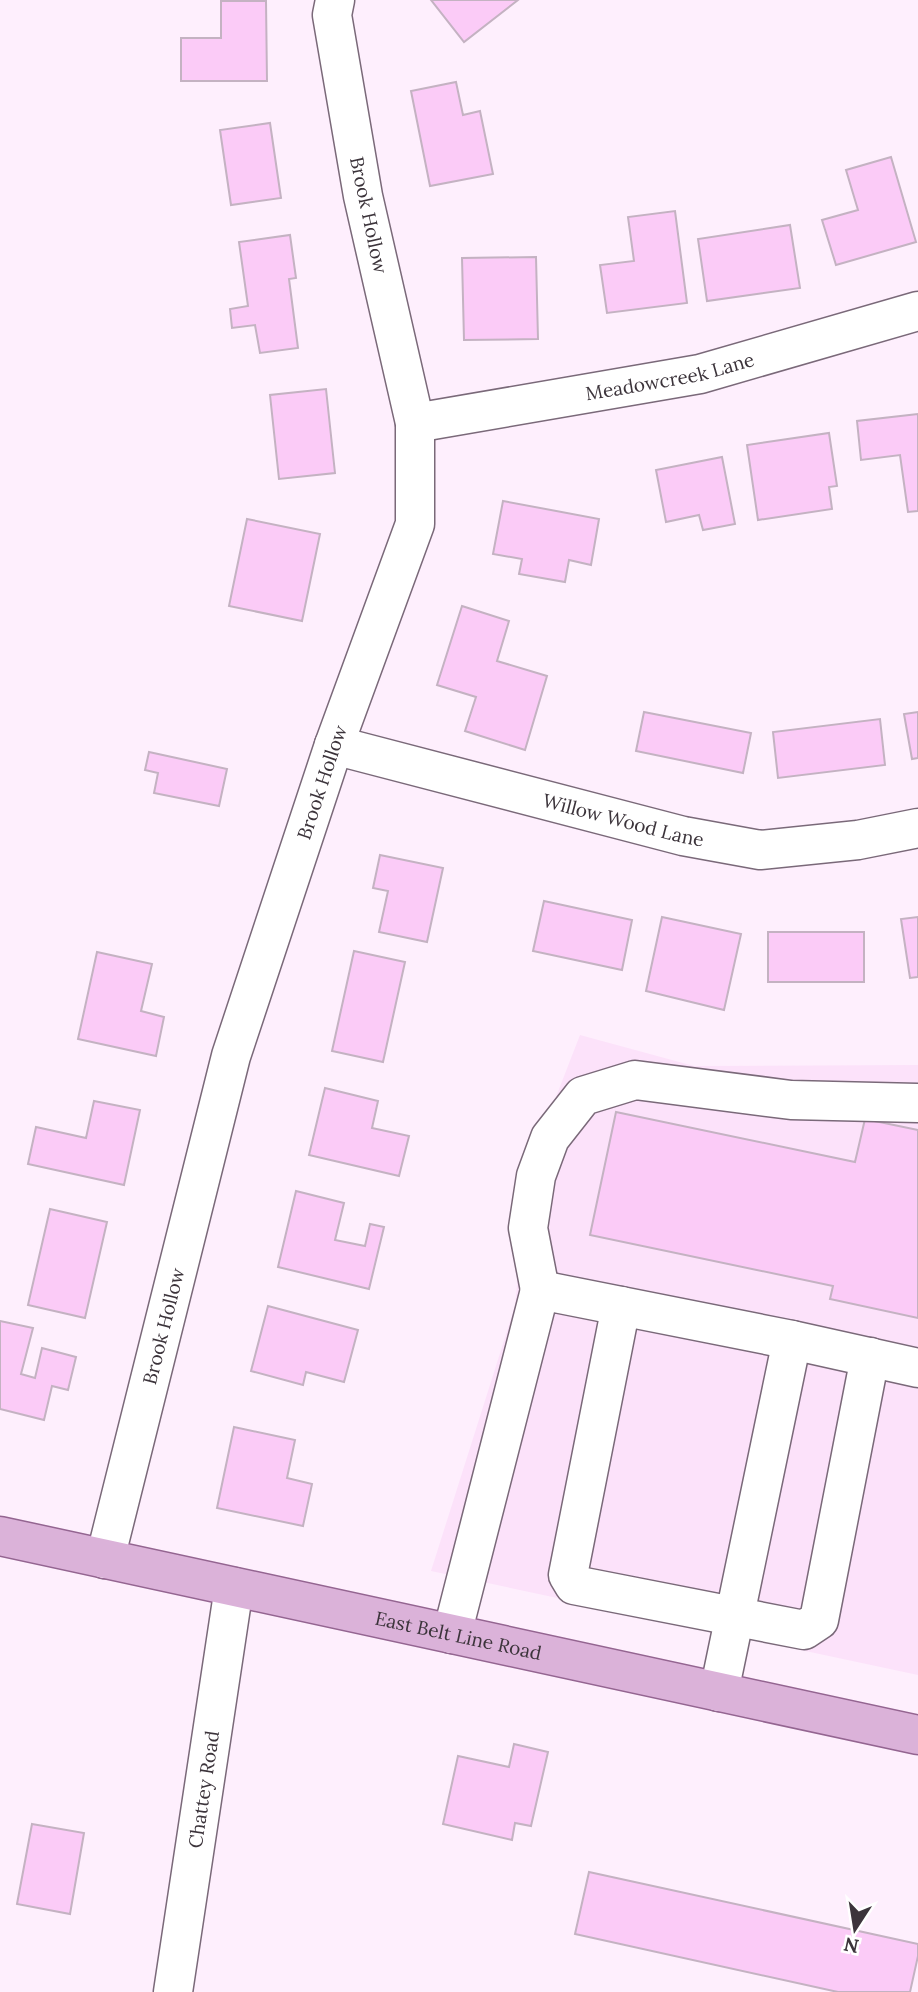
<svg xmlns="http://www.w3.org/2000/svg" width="918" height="1992" font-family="Lora,serif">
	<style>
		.built { fill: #fce2fa }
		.building { fill: #fbcbf7; stroke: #c4b2c2; stroke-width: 2 }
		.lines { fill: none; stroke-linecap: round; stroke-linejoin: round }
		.minor-casing { stroke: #7a6979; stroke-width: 41 }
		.major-casing { stroke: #946591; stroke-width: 41 }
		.minor { stroke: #fff; stroke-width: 38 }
		.major { stroke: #dbb2d9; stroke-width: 38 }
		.labels { text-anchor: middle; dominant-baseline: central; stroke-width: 5; stroke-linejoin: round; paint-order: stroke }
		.street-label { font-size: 19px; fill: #3c343b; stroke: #fff }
	</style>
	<rect width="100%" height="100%" fill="#feeffd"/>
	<polygon class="built" points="580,1035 694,1066 918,1065 918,1675 431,1571 515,1306 528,1169"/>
	<g class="building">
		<polygon points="431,0 518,0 464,42"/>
		<polygon points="221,1 266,1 267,81 181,81 181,38 221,38"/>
		<polygon points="456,82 463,115 480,111 493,174 430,186 411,91"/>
		<polygon points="270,123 281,198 231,205 220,130"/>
		<polygon points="891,157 916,242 836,265 822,220 858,210 846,170"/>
		<polygon points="675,211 687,303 607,313 600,265 634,261 628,217"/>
		<polygon points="790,225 800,288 707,301 698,239"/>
		<polygon points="290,235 296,278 289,279 298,348 260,353 255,325 232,328 230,309 248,306 239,242"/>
		<polygon points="536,257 538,339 464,340 462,258"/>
		<polygon points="326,389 335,473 279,479 270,395"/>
		<polygon points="918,414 918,511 908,512 900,455 861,460 857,421"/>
		<polygon points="829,433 837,486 829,487 832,509 758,520 747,445"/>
		<polygon points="722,457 735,524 703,530 699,515 666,522 656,470"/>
		<polygon points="503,501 599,519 591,565 569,560 565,582 519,574 522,559 493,554"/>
		<polygon points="247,519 320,534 302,621 229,606"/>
		<polygon points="462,606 509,621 497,661 547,676 525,750 465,731 476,697 437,685"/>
		<polygon points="644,712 751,733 743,773 636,751"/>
		<polygon points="918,712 918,758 912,759 904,714"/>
		<polygon points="880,719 885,765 778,778 773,732"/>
		<polygon points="149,752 227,769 219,806 154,793 158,773 145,770"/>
		<polygon points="380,855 443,868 427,942 379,932 388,891 373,888"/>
		<polygon points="544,901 632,920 622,970 533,951"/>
		<polygon points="662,917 741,934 724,1010 646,991"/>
		<polygon points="918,917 918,977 910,978 901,919"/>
		<rect x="768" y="932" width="96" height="50"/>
		<polygon points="354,951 405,962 383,1062 332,1051"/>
		<polygon points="97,952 152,964 141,1011 164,1017 156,1056 78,1039"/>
		<polygon points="325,1088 378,1101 372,1128 409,1136 399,1176 309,1155"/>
		<polygon points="94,1101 140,1110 124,1185 28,1164 36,1127 86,1138"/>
		<polygon points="616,1112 855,1162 865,1119 918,1130 918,1318 830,1299 833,1286 590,1235"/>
		<polygon points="296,1191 344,1203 335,1240 365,1246 370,1224 384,1227 369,1289 278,1267"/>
		<polygon points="50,1209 107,1222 85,1318 28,1305"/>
		<polygon points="268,1306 358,1330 344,1382 306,1372 303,1385 251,1371"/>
		<polygon points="0,1321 33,1328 21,1374 35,1378 42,1348 76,1357 68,1390 52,1386 44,1420 0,1409"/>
		<polygon points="234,1427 295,1440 287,1478 312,1484 303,1526 217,1508"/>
		<polygon points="514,1744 548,1752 531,1826 515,1823 512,1840 443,1824 458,1756 509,1767"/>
		<polygon points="32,1824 84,1833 70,1914 17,1904"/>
		<polygon points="589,1872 918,1944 918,1956 910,1992 838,1992 575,1934"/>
	</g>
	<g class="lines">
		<g class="minor-casing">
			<g id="minor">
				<path id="s1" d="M 415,423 L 700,374 L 918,311"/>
				<path id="s2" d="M 334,745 L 683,836 L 760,850 L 858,840 L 918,828"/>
				<polyline points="540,1290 528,1228 536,1176 550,1138 583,1096 635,1080 791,1100 918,1103"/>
				<polyline points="621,1306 568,1575 574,1585 804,1630 819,1620 870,1357"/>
				<path id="s3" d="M 105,1559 L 231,1056 L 334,745 L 415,524 L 415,423 L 363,196 L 332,15 L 335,0"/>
				<polyline points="452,1634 540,1290 792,1340 918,1368"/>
				<polyline points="719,1692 792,1340"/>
				<path id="s4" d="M 173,1992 L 234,1587"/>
			</g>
		</g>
		<g class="major-casing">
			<g id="major">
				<path id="s5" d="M 0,1536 L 918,1735"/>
			</g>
		</g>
		<use href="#minor" class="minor"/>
		<use href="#major" class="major"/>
	</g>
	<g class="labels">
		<g class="street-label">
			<text transform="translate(369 215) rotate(78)">Brook Hollow</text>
			<text stroke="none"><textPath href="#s1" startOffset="259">Meadowcreek Lane</textPath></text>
			<text stroke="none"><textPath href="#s3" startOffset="807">Brook Hollow</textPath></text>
			<text stroke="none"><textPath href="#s2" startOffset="299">Willow Wood Lane</textPath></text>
			<text stroke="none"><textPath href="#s3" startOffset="240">Brook Hollow</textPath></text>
			<text stroke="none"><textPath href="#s5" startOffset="469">East Belt Line Road</textPath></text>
			<text stroke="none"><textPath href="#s4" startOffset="205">Chattey Road</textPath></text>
		</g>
	</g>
	<g transform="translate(855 1929) rotate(192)" stroke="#ffffff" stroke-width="5" paint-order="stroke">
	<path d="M0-5L12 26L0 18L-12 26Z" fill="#3c343b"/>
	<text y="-10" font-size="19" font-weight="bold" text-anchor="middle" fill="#3c343b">N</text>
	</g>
</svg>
